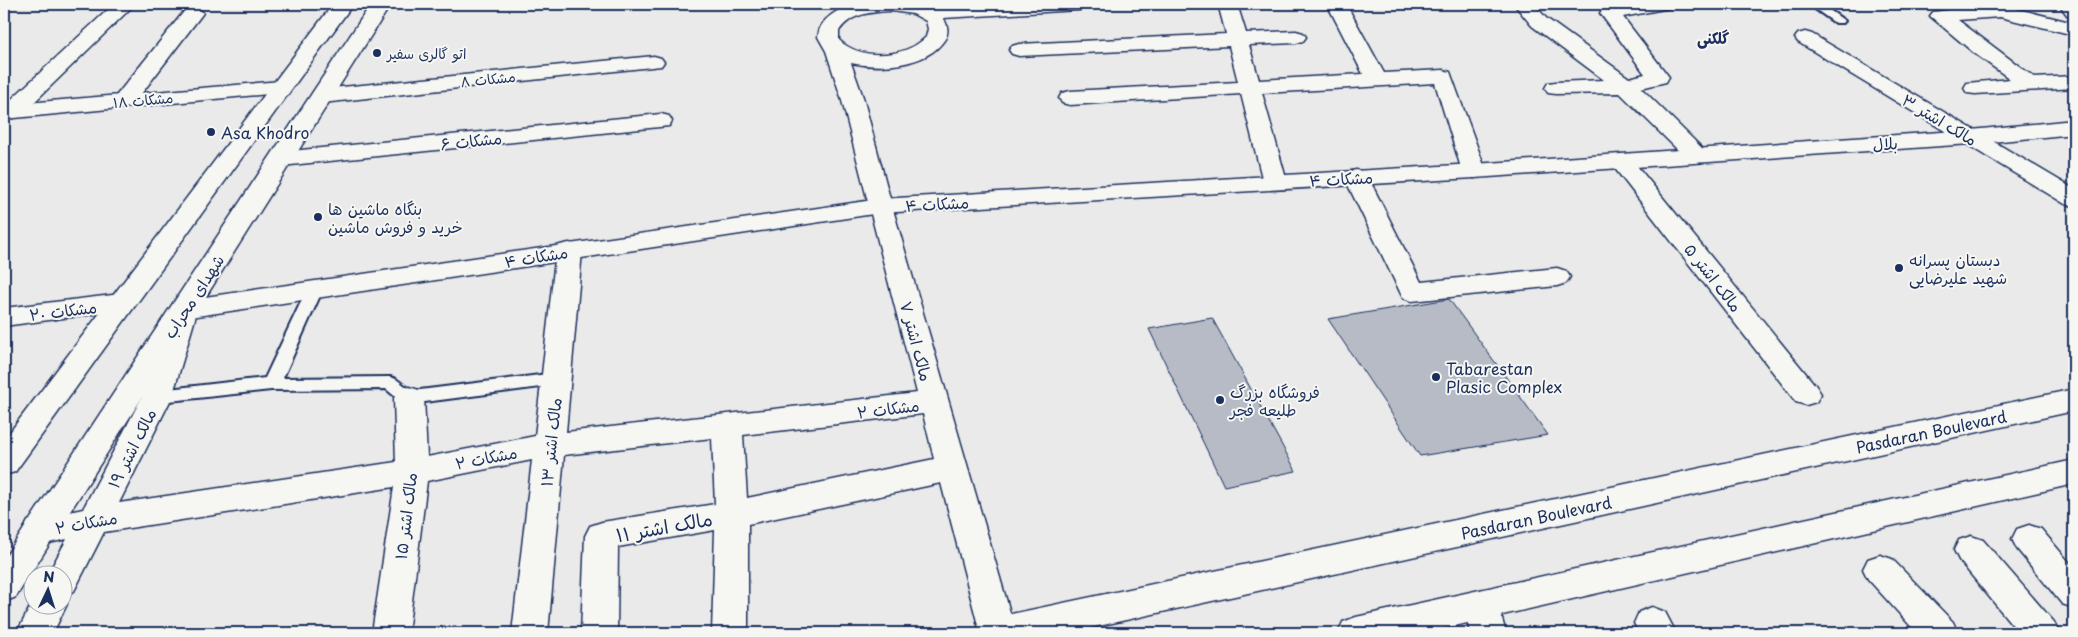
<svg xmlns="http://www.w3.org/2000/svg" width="2078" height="637" font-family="'Playpen Sans','Playpen Sans Arabic',sans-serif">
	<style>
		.building { fill: #b6bbc6; stroke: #1b2f5e }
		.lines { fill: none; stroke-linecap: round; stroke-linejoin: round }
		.service-casing { stroke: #1b2f5e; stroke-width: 4 }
		.minor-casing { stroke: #1b2f5e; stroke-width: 3 }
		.tertiary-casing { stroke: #1b2f5e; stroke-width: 3 }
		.secondary-casing { stroke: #1b2f5e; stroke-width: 3 }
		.primary-casing { stroke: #1b2f5e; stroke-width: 3 }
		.service { fill: #f6f6f2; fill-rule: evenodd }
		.minor { fill: #f6f6f2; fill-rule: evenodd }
		.tertiary { fill: #f6f6f2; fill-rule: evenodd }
		.secondary { fill: #f6f6f2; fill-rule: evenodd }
		.primary { fill: #f6f6f2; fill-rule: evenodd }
		.poi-dot { fill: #1b2f5e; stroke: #f6f6f2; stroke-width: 2 }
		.labels { text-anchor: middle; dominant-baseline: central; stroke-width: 4; stroke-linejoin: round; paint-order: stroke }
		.far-poi-label { font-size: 14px; fill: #1b2f5e; stroke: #f6f6f2; text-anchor: start }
		.far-street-label { font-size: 14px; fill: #1b2f5e; stroke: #f6f6f2 }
		.far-neighbourhood-label { font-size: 15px; font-weight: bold; fill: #1b2f5e; stroke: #f6f6f2 }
		.street-label { font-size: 16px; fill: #1b2f5e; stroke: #f6f6f2 }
		.poi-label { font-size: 16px; fill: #1b2f5e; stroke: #f6f6f2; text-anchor: start }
		.near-street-label { font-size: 19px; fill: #1b2f5e; stroke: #f6f6f2 }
	</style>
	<rect width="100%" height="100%" fill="#e9eae9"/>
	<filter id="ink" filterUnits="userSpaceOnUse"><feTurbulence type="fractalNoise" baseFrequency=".02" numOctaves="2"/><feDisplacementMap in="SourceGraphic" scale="10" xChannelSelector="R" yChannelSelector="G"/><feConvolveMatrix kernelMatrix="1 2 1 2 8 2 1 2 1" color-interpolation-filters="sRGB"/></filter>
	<g filter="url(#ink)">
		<g class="building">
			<polygon points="1449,299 1548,435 1420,456 1328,319"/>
			<polygon points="1212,318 1296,471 1224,486 1149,329"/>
		</g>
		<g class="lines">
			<g class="service-casing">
				<g id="service">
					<polygon points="1808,4 1821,4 1845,21 1843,23 1835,23"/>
					<polygon points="315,284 321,285 323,289 283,378 390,377 396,379 412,391 556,373 562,375 565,379 562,383 556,385 409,404 403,403 386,389 271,390 151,403 145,402 142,397 145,392 151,391 265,378 307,289 309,285"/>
				</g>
			</g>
			<g class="minor-casing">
				<g id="minor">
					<polygon points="114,4 135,4 20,116 12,118 4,116 4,106"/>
					<path d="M 856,4 L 918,4 L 929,7 L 984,4 L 1089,4 L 1086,8 L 1079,10 L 943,18 C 948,25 949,32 945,39 C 927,67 880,69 851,63 L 863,97 L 892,206 L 1016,633 L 980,633 L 941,483 L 748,524 L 748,633 L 712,633 L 715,530 L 618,547 L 617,633 L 581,633 L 585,536 L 590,526 L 602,522 L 715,504 L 712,438 L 564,455 L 548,633 L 512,633 L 532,460 L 427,481 L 408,633 L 372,633 L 394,487 L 104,532 L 74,591 L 63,595 L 67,604 L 53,633 L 17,633 L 32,603 L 32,604 L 62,604 L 62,574 L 48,574 L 67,539 L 40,545 L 28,541 L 23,531 L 28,521 L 83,509 L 142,397 L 168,315 L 172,308 L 182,306 L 192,308 L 196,315 L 172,397 L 119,503 L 396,462 L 394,398 L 399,390 L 409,387 L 419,390 L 424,398 L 427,457 L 535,436 L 556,251 L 560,245 L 569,243 L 578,245 L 582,251 L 566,432 L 917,393 L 841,97 L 826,51 L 818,37 C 819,18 840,8 856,4 ZM 891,11 L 913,14 L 926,21 L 928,29 L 926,37 C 905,58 861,61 839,40 L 839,31 C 851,13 872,12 891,11 ZM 923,414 L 934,459 L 747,498 L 743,435 Z"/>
					<polygon points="1218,4 1237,4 1246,33 1296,31 1303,33 1306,37 1303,41 1296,43 1249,45 1259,80 1363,74 1327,4 1346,4 1384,73 1443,70 1450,72 1486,171 1482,176 1474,178 1466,176 1462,171 1435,83 1262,93 1287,182 1283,187 1275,189 1267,187 1263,182 1241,94 1070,105 1062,103 1059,98 1062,93 1070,91 1238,82 1229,46 1019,56 1012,54 1009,50 1012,46 1019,44 1226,34"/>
					<polygon points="1514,4 1534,4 1546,18 1629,78 1645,74 1600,13 1603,9 1630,4 1671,4 1669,8 1623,17 1669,77 1666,82 1641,88 1704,150 1708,155 1704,160 1696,162 1688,160 1620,93 1556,94 1548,93 1545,88 1548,83 1556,82 1604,80 1532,26"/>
					<polygon points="1976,4 2001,5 2074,23 2074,35 2000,17 1958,20 2035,78 2074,76 2074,88 1975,94 1967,93 1964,88 1967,83 2010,79 1974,53 1930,16 1933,12 1974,7"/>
					<polygon points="2059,4 2074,4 2074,17 2067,15"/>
					<polygon points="193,7 200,9 203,13 132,106 124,108 116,106 113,101 116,96 186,9"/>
					<polygon points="1805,32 1812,34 2074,189 2074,206 2065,204 1798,42 1795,38 1798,34"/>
					<polygon points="654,56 661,58 664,62 661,66 322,103 314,101 311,96 314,91 322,89"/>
					<polygon points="661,114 669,116 672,121 669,126 281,166 273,164 269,159 273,154 281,152"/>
					<polygon points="1621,154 1629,156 1816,386 1821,394 1816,402 1806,405 1796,402 1613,166 1609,161 1613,156"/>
					<polygon points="1356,170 1364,172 1368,177 1421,282 1557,268 1566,271 1570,277 1566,283 1557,286 1412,301 1403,298 1344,177 1348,172"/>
					<polygon points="121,294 131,297 135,303 131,309 4,326 4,308"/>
					<polygon points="2029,525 2041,529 2074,568 2074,608 2062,604 2017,549 2012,539 2017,529"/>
					<polygon points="1971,536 1983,540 2054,622 2059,633 2019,633 1959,560 1954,550 1959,540"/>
					<polygon points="1880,555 1892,559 1953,622 1958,633 1917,633 1868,579 1863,569 1868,559"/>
					<polygon points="1481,590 1493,594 1498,605 1506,633 1470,633 1464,605 1469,594"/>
					<polygon points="1652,607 1665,612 1676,633 1639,633 1634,623 1639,612"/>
				</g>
			</g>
			<g class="tertiary-casing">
				<g id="tertiary">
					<polygon points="281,81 289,82 292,87 289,92 4,119 4,105"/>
					<polygon points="2074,120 2074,134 1971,144 1474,178 880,213 184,318 174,316 170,309 174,302 184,300 880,199 1474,164 1971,130"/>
				</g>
			</g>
			<g class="secondary-casing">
				<g id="secondary">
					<polygon points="333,4 353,4 15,472 4,475 4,440"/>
					<polygon points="371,4 391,4 16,597 4,602 4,559"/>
				</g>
			</g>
			<g class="primary-casing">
				<g id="primary">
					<polygon points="2074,389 2074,411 1067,633 979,633 984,622 997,617"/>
					<polygon points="2074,460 2074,484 1424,633 1338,633 1343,622 1356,617"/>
				</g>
			</g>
			<use href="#service" class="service"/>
			<use href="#minor" class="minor"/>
			<use href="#tertiary" class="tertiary"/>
			<use href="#secondary" class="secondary"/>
			<use href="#primary" class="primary"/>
		</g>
	</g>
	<g class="poi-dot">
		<circle cx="377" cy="53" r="5"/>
		<circle cx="211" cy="132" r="5"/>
		<circle cx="318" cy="217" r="5"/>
		<circle cx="1899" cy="268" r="5"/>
		<circle cx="1436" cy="377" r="5"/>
		<circle cx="1220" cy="400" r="5"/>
	</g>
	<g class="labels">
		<g class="far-poi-label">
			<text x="387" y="53">اتو گالری سفیر</text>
		</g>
		<g class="far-street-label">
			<text transform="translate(488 79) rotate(-6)">مشکات ۸</text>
			<text transform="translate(143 100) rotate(-5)">مشکات ۱۸</text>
		</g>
		<g class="far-neighbourhood-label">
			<text x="1713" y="37">گلکنی</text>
		</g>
		<g class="street-label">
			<text transform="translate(1940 119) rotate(31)">مالک اشتر ۳</text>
			<text transform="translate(471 140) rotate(-6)">مشکات ۶</text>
			<text transform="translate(1885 143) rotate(-4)">بلال</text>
			<text transform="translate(1341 178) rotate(-3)">مشکات ۴</text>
			<text transform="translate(937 203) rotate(-3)">مشکات ۴</text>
			<text transform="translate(536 256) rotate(-9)">مشکات ۴</text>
			<text transform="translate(1714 277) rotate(52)">مالک اشتر ۵</text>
			<text transform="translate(193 296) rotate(-57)">شهدای محراب</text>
			<text transform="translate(63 310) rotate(-7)">مشکات ۲۰</text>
			<text transform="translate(917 341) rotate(75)">مالک اشتر ۷</text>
			<text transform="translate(888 408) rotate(-7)">مشکات ۲</text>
			<text transform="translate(1931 431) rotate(-12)">Pasdaran Boulevard</text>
			<text transform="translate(550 442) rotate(-84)">مالک اشتر ۱۳</text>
			<text transform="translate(131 448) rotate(-63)">مالک اشتر ۱۹</text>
			<text transform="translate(486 457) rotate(-11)">مشکات ۲</text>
			<text transform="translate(405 516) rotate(-83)">مالک اشتر ۱۵</text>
			<text transform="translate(1536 517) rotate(-12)">Pasdaran Boulevard</text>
			<text transform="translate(86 522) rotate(-10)">مشکات ۲</text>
		</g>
		<g class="poi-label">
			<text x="221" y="132">Asa Khodro</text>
			<text x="328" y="208">بنگاه ماشین ها<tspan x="328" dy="18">خرید و فروش ماشین</tspan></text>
			<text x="1909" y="259">دبستان پسرانه<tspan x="1909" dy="18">شهید علیرضایی</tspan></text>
			<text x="1446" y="368">Tabarestan<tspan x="1446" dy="18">Plasic Complex</tspan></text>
			<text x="1230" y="391">فروشگاه بزرگ<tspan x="1230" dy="18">طلیعه فجر</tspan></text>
		</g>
		<g class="near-street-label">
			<text transform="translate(664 526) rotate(-10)">مالک اشتر ۱۱</text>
		</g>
	</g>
	<rect width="2078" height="637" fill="none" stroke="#f6f6f2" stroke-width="20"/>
	<rect x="10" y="10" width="2058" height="617" fill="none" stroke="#1b2f5e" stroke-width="2" filter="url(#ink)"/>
	<g transform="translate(48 590) rotate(4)"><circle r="24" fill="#f6f6f2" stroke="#9ea6b7"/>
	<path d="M0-4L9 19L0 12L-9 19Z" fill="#1b2f5e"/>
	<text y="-8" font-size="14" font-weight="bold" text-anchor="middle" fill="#1b2f5e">N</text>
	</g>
</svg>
